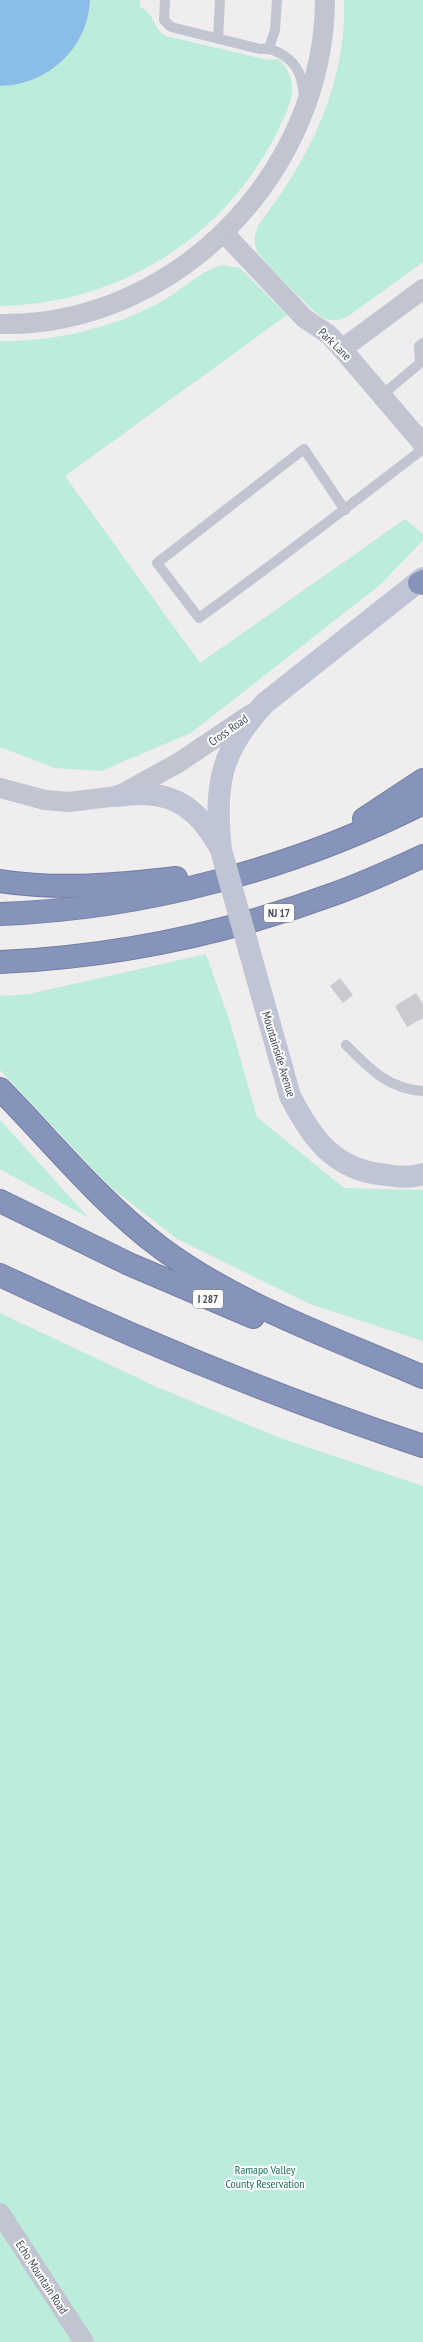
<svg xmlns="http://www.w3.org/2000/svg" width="423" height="2342" font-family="'PT Sans Narrow',sans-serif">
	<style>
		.green { fill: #bcecda }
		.water { fill: #8bbee7 }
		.building { fill: #cacbd1 }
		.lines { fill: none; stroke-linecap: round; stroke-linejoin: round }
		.highway-casing { stroke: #727ea5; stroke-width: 24 }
		.lane { stroke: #c1c5d2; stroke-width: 10 }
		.street { stroke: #c1c5d2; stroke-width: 20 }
		.secondary { stroke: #c0c5d5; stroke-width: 22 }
		.highway { stroke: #8693ba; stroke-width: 22 }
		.secondary-bridge { stroke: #c0c5d5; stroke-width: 22 }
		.labels { text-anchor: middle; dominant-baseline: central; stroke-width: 4; stroke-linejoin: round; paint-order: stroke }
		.shield { fill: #fff; stroke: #7e818b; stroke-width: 1 }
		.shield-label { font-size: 11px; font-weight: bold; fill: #464b59 }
		.street-label { font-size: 12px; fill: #464b59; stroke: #fff }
		.park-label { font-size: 12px; fill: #1b765f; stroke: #fff }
	</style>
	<rect width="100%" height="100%" fill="#efeded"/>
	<g class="green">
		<path d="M 90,0 L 140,0 L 140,7 C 154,11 153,30 166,36 L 268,60 L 278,59 C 302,82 291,103 278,130 C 226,237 119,304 0,306 L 0,86 C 48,85 88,48 90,0 Z"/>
		<path d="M 344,0 L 423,0 L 423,262 L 350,315 C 342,320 333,322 324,318 C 314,314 263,261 257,251 C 253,242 255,233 259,224 C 309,160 347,84 344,0 Z"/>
		<path d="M 221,265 L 240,268 L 287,315 L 65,476 L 200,663 L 405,519 L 423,534 L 423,540 L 381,584 L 191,733 L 101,771 L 55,768 L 0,747 L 0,341 C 54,342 111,328 159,303 C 179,292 199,272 221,265 Z"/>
		<polygon points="206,954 230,1022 257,1117 344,1188 423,1190 423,1341 310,1304 177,1239 108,1185 0,1070 0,996 29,994"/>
		<polygon points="0,1120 89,1218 0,1169"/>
		<polygon points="0,1313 157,1387 280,1438 423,1486 423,2342 0,2342"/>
	</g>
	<path class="water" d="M 0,0 L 90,0 C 88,48 48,85 0,86 Z"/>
	<g class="building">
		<polygon points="340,978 353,995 343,1003 330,986"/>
		<polygon points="416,993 423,1004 423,1018 407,1027 395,1006"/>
	</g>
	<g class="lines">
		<g class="highway-casing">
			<g id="highway">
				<polyline points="419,583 423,581"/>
				<polyline points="364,819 423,780"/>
				<path d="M 0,881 C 59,890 118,885 176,878"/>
				<path d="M 0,914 C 144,909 295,868 423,803"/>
				<path d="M 0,962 C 112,957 225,934 331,895 C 362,884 393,870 423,856"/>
				<path d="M 0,1089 C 52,1142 101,1203 161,1248 C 239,1306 334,1338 423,1377"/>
				<polyline points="0,1201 129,1264 253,1317"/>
				<path d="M 0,1275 C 138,1340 278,1398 423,1446"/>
			</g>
		</g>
		<g class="lane">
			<path d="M 165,0 L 164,20 L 171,27 L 260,49 C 275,47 293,59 299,73 C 302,80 303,88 304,95"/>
			<polyline points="218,39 220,0"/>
			<polyline points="269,48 275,30 277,0"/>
			<polyline points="382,395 420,363 419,346 423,343"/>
			<path d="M 345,510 L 304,449 L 157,563 L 199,618 C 275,563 349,506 423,449"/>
			<path d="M 346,1045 C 369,1068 388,1089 423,1091"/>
		</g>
		<g class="street">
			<polyline points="224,233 304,318 328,334 342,349 423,444"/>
			<path d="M 0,324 C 175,327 324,173 325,0"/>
			<polyline points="342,349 423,289"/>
			<polyline points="0,788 45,800 69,802 118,796 178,763 251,714"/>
			<polyline points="0,2213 84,2342"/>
		</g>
		<g class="secondary">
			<path d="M 118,796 C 166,788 195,803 219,846"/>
			<path d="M 221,850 C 214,785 220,751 265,703 L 423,578"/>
			<path d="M 250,953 L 290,1096 C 312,1139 335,1171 387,1175 C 400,1177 410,1178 423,1174"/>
		</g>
		<use href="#highway" class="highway"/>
		<polyline class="secondary-bridge" points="221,850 250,953"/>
	</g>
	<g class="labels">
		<g class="shield">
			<rect x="264" y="904" width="30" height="18" rx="3"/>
			<rect x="193" y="1290" width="30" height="18" rx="3"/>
		</g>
		<g class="shield-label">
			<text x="279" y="913">NJ 17</text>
			<text x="208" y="1299">I 287</text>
		</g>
		<g class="street-label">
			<text transform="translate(335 344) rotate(44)">Park Lane</text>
			<text transform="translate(228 730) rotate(-35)">Cross Road</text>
			<text transform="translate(279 1054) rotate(73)">Mountainside Avenue</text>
			<text transform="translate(42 2277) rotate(57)">Echo Mountain Road</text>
		</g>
		<g class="park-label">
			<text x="265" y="2169">Ramapo Valley<tspan x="265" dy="14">County Reservation</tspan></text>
		</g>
	</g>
</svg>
